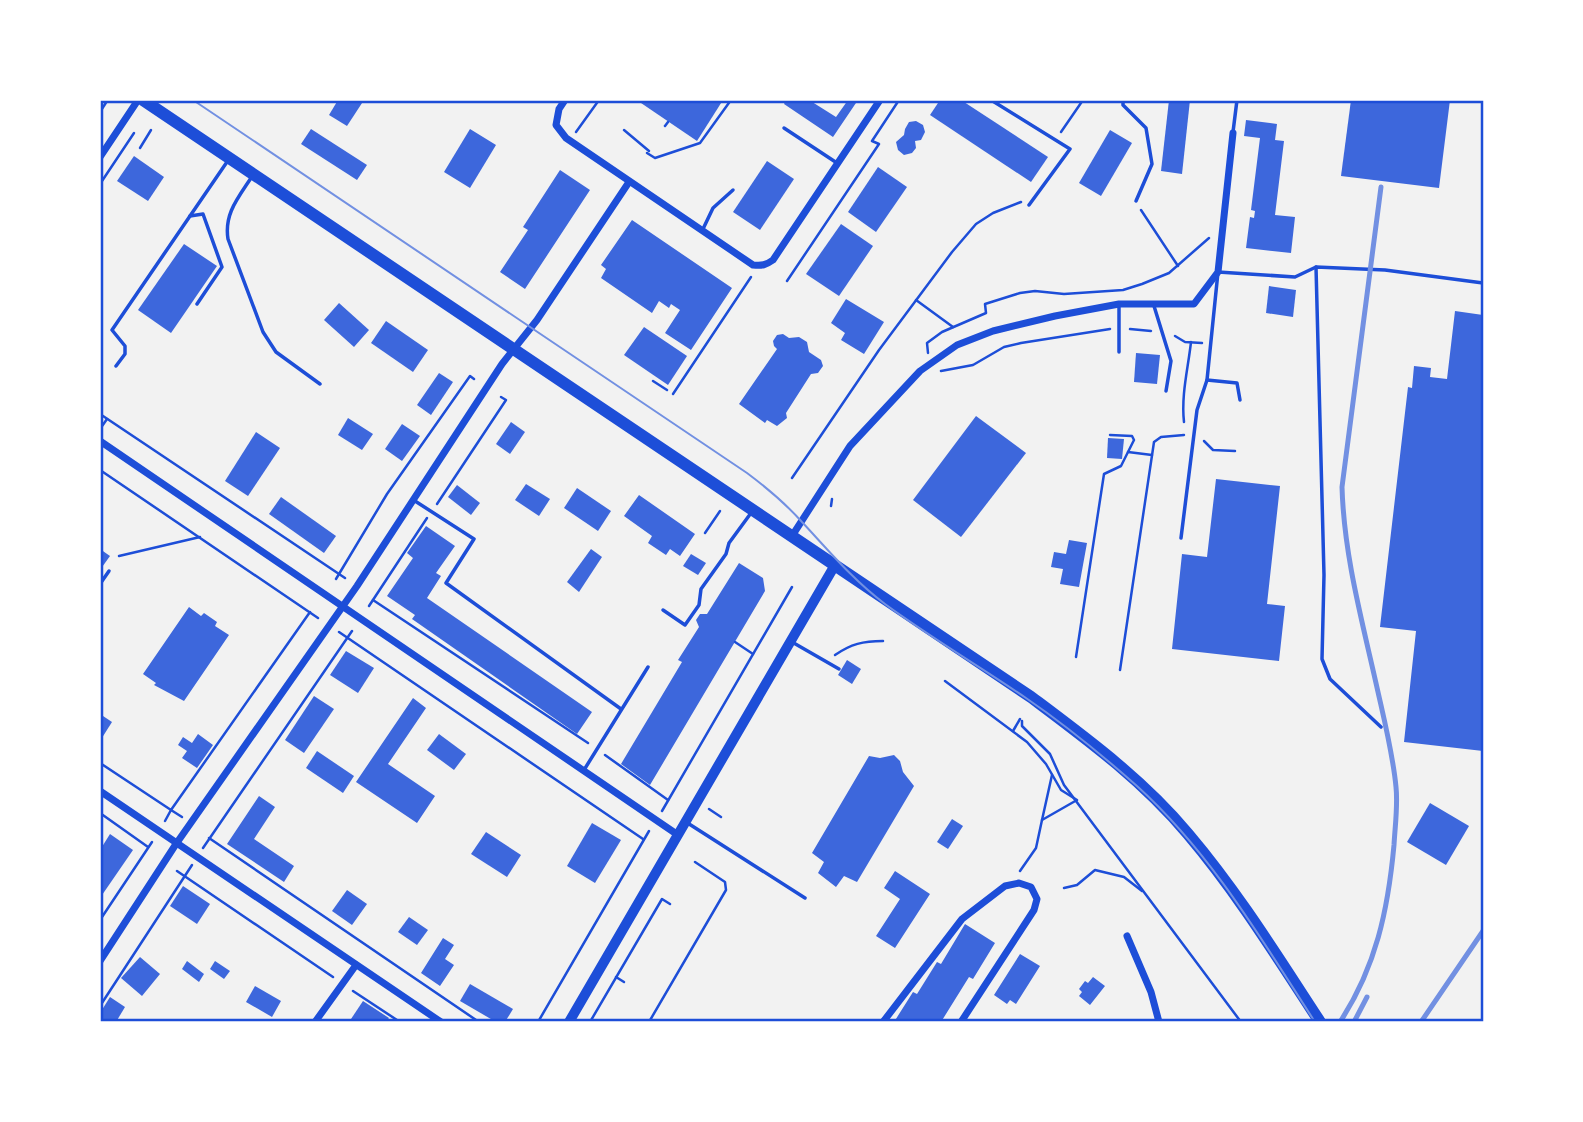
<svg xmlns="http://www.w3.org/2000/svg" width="1583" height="1122" font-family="Overpass,sans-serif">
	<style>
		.building { fill: #3d67dc }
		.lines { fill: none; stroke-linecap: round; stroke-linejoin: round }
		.path { stroke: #1d4ed8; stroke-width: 2.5 }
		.service { stroke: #1d4ed8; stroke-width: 3.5 }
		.minor { stroke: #1d4ed8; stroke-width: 7 }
		.tertiary { stroke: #1d4ed8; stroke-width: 10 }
		.primary { stroke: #1d4ed8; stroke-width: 12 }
		.tram { stroke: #7290e2; stroke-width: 2 }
		.rail { stroke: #7290e2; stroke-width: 5 }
		.neatline { fill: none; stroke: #1d4ed8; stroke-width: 2.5 }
	</style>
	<rect width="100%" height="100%" fill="#f2f2f2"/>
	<g class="building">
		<polygon points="338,100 364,100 347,126 329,115"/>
		<polygon points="643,100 723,100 697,141 641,103"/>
		<polygon points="786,100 809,100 836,117 848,100 858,100 833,137 784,104"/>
		<polygon points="940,100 961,100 1048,157 1031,182 930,115"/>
		<polygon points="1169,100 1190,100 1182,174 1161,171"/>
		<polygon points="1351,100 1450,100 1439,188 1341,176"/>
		<polygon points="1246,120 1277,124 1275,140 1284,141 1275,215 1295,217 1291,253 1246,248 1250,217 1254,218 1255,211 1251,210 1260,138 1244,136"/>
		<polygon points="916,121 923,125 925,132 921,140 915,141 916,148 912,153 904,155 898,150 896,142 904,135 905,129 909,122"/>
		<polygon points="311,129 367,165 357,180 301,144"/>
		<polygon points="470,129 496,145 470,188 444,172"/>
		<polygon points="1110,130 1132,143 1101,196 1079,183"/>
		<polygon points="134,156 164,177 148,201 117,181"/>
		<polygon points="767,161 794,179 760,230 733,212"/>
		<polygon points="878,167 907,187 876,232 848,212"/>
		<polygon points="560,170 590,190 525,289 500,272 528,230 523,227"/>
		<polygon points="632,220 732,288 691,350 665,333 680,310 671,304 669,308 659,301 652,313 601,278 606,269 601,265"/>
		<polygon points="841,224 873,246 839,296 806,274"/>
		<polygon points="184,244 217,266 171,333 138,310"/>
		<polygon points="1269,286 1296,290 1293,317 1266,313"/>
		<polygon points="846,299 884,322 864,354 841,340 845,333 831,323"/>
		<polygon points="339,303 369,330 354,347 324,320"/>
		<polygon points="1455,311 1483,315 1483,751 1404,742 1416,631 1380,627 1408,387 1412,388 1414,366 1431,368 1430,377 1447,379"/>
		<polygon points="386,321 428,350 413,372 371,343"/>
		<polygon points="644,327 687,356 668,385 624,355"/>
		<polygon points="783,334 789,338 799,337 807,342 809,352 821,360 823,366 818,373 811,374 786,413 787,418 777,426 767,420 765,423 739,404 777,349 774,346 773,341 777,335"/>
		<polygon points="1136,353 1160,355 1157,384 1134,382"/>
		<polygon points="439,373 453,382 431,415 417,405"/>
		<polygon points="976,416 1026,453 961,537 913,500"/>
		<polygon points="348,418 373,434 362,450 338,435"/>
		<polygon points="511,422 525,432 510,454 496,444"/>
		<polygon points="402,424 420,436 402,461 385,449"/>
		<polygon points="256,432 280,448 248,496 225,481"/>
		<polygon points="1108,438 1124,439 1122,459 1107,458"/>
		<polygon points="1216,479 1280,486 1267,604 1285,606 1279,661 1172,649 1182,554 1207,557"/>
		<polygon points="526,484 550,499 539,516 515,500"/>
		<polygon points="457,485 480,503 471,515 448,497"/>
		<polygon points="577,488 611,511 598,531 564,508"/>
		<polygon points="639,495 695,534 680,556 670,549 666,555 648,543 652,536 624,516"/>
		<polygon points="281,497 336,536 324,553 269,514"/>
		<polygon points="426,526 455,546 436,573 441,576 427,598 592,712 577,734 412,619 415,615 387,596 413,558 407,553"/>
		<polygon points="1069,540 1087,543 1079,587 1060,584 1063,569 1051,567 1054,552 1066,554"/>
		<polygon points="100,549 110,556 100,570"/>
		<polygon points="591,549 602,557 579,592 567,582"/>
		<polygon points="691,554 706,563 698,575 683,566"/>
		<polygon points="739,563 763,578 765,591 650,785 621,764 682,662 678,660 699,627 696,620 700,614 707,614"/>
		<polygon points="189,607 201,616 204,613 217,622 215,626 229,635 184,701 154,685 156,683 143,674"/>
		<polygon points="346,651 374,668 358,693 330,675"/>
		<polygon points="847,660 861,669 852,684 838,675"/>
		<polygon points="314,696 334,709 304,753 285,740"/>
		<polygon points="413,698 426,708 388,764 435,796 417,823 356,782"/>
		<polygon points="100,714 112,722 100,741"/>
		<polygon points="198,734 213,745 197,768 182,758 187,751 178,745 183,737 192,743"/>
		<polygon points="439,734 466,754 454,770 427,750"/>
		<polygon points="317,751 354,776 343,793 306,768"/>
		<polygon points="894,755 900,761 903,772 914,786 857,882 844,876 836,887 818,873 824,862 812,853 869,756 880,758"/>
		<polygon points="259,796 275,807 254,839 294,866 284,882 227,844"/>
		<polygon points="1430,803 1469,826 1446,865 1407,842"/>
		<polygon points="952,819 963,826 948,849 937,842"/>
		<polygon points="592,823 621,840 595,883 567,866"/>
		<polygon points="486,832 521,855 507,877 471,854"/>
		<polygon points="110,834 133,850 100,898 100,850"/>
		<polygon points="895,871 930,894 895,948 876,936 900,899 884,888"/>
		<polygon points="183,886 210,904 197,924 170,906"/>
		<polygon points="347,890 367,904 352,925 332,911"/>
		<polygon points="409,917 428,930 417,945 398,932"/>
		<polygon points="965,924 995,943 973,979 969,977 941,1022 894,1022 913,992 917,994 937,962 941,964"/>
		<polygon points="443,938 454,945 445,959 454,965 440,986 421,973"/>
		<polygon points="1020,954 1040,966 1016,1004 1010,1000 1007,1004 994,995"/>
		<polygon points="140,957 160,974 142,996 121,978"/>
		<polygon points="187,961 204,974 199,982 182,969"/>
		<polygon points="215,961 230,971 224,979 210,969"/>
		<polygon points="1093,977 1105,986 1090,1005 1079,996 1082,992 1079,989 1085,981 1088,983"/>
		<polygon points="470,984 513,1009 505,1022 496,1022 460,1001"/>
		<polygon points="255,986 281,1001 272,1017 246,1002"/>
		<polygon points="110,997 125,1007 116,1022 105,1022 100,1019 100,1013"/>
		<polygon points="363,1001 389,1018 386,1022 349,1022"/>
	</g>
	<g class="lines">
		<g class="path">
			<polyline points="100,112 107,101"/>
			<polyline points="665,126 668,122"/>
			<polyline points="624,130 649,151"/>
			<polyline points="576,132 599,100"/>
			<polyline points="1061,132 1083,100"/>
			<polyline points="140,148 151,130"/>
			<polyline points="647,153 655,158 700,143 731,100"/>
			<polyline points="100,184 134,133"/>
			<polyline points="1141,210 1178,266"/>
			<polyline points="787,281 879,144 872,141 899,100"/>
			<polyline points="916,300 953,327"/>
			<polyline points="1130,329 1151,331"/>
			<polyline points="1175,336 1185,342 1202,343"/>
			<polyline points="928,353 927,343 942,332 986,313 985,304 1020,293 1035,291 1064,294 1123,290 1142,284 1169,273 1209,238"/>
			<polyline points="941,371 973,365 1004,347 1021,343 1110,329"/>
			<polyline points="653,381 667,390"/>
			<polyline points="673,394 751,277"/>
			<polyline points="100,414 345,578"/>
			<path d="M 1184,422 C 1181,395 1188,369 1191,342"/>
			<polyline points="100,429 107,419"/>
			<polyline points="1204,441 1213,450 1235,451"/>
			<polyline points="1128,452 1152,455"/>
			<polyline points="100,470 318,618"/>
			<polyline points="792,478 879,350 952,252 976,224 993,213 1021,202"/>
			<polyline points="437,504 506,400 501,397"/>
			<polyline points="831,506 832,499"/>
			<polyline points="705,533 720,511"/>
			<polyline points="119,556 200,537"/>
			<polyline points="336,579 387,494 470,376 474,379"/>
			<polyline points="373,600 588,743"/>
			<polyline points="369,606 427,518"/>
			<polyline points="339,632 643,839"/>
			<polyline points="735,642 753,654"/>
			<path d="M 835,655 C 851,644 863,641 883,641"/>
			<polyline points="1076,657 1104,474 1121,466 1134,440 1132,436 1110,435"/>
			<polyline points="1120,670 1154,442 1161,437 1184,435"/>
			<polyline points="945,681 1027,742 1046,764 1061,790 1077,800 1042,820 1036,848 1020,871"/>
			<polyline points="1022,721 1022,726 1050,754 1064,785 1241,1022"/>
			<polyline points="1013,731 1020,719"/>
			<polyline points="605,755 668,800"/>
			<polyline points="100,763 171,810 310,612"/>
			<polyline points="709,809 721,817"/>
			<polyline points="662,811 792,587"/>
			<polyline points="100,813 148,847"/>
			<polyline points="1042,820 1052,775"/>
			<polyline points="165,821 171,810 182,817"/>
			<polyline points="209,838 479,1022"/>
			<polyline points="203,848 352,631"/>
			<polyline points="177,871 333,977"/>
			<polyline points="1064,888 1077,885 1095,870 1124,877 1142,891"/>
			<polyline points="100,920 152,842"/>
			<polyline points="616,977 624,982"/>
			<polyline points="353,991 400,1022"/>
			<polyline points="100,1006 192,865"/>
			<polyline points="538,1022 649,831"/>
			<polyline points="590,1022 662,899 670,904"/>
			<polyline points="649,1022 726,890 725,882 695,862"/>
		</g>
		<g class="service">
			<polyline points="991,100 1070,149 1029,205"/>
			<polyline points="1123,100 1123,105 1146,128 1152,164 1136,201"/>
			<polyline points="784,128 837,163"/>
			<polyline points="1233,132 1237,100"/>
			<path d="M 251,178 C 238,198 224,214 228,239 L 263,332 L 276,352 L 320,384"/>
			<polyline points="190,216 203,214 222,267 197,304"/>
			<polyline points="703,229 713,208 733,190"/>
			<polyline points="1316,267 1324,575 1322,659 1330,679 1381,727"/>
			<polyline points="1119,304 1119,352"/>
			<polyline points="1154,306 1171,361 1166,391"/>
			<polyline points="116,366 125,354 125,346 112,330 229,159"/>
			<polyline points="1207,380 1237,383 1240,400"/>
			<polyline points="415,501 474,539 446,583 621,709"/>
			<polyline points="1181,538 1197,410 1207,380 1218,272 1295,277 1316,267 1385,270 1483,283"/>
			<polyline points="100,584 109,571"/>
			<polyline points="663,610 685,625 699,605 701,589 726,554 729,543 751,513"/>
			<polyline points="792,642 839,669"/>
			<polyline points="584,770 648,667"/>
			<polyline points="686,822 805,898"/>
		</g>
		<g class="minor">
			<path d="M 565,100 L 559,109 L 556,125 L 566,138 L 753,265 C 762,266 766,265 773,260 L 880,100"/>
			<polyline points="100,157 138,100"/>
			<polyline points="100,441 678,835"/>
			<polyline points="792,536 850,446 920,371 957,345 993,331 1055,316 1119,304 1194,304 1218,272 1233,133"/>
			<polyline points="100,791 441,1022"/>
			<polyline points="1127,936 1151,992 1159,1022"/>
			<polyline points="100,961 176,844 357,586 502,364 537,320 629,182"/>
			<polyline points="315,1022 356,965"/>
			<polyline points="883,1022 962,919 1005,886 1019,883 1031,887 1037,899 1034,910 961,1022"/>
		</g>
		<polyline class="tertiary" points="569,1022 835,565"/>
		<path class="primary" d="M 143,100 L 1031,697 C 1087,739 1143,780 1188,834 C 1238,893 1278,958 1320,1022"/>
		<path class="tram" d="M 193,100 L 747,473 C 767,488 786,504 802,522 C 829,551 853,580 885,604 C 930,637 979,666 1026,698 C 1064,724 1102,755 1137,786 C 1211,853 1262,940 1315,1022"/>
		<g class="rail">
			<path d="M 1340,1022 C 1376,967 1388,910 1394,845 C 1395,826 1398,806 1396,787 C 1393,755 1385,723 1378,692 C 1363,624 1344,557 1342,487 L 1381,187"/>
			<polyline points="1354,1022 1367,997"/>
			<polyline points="1421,1022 1483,931"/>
		</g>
	</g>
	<rect width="1583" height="1122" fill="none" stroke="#ffffff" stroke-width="203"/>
	<rect x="102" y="102" width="1380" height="918" class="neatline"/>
</svg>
